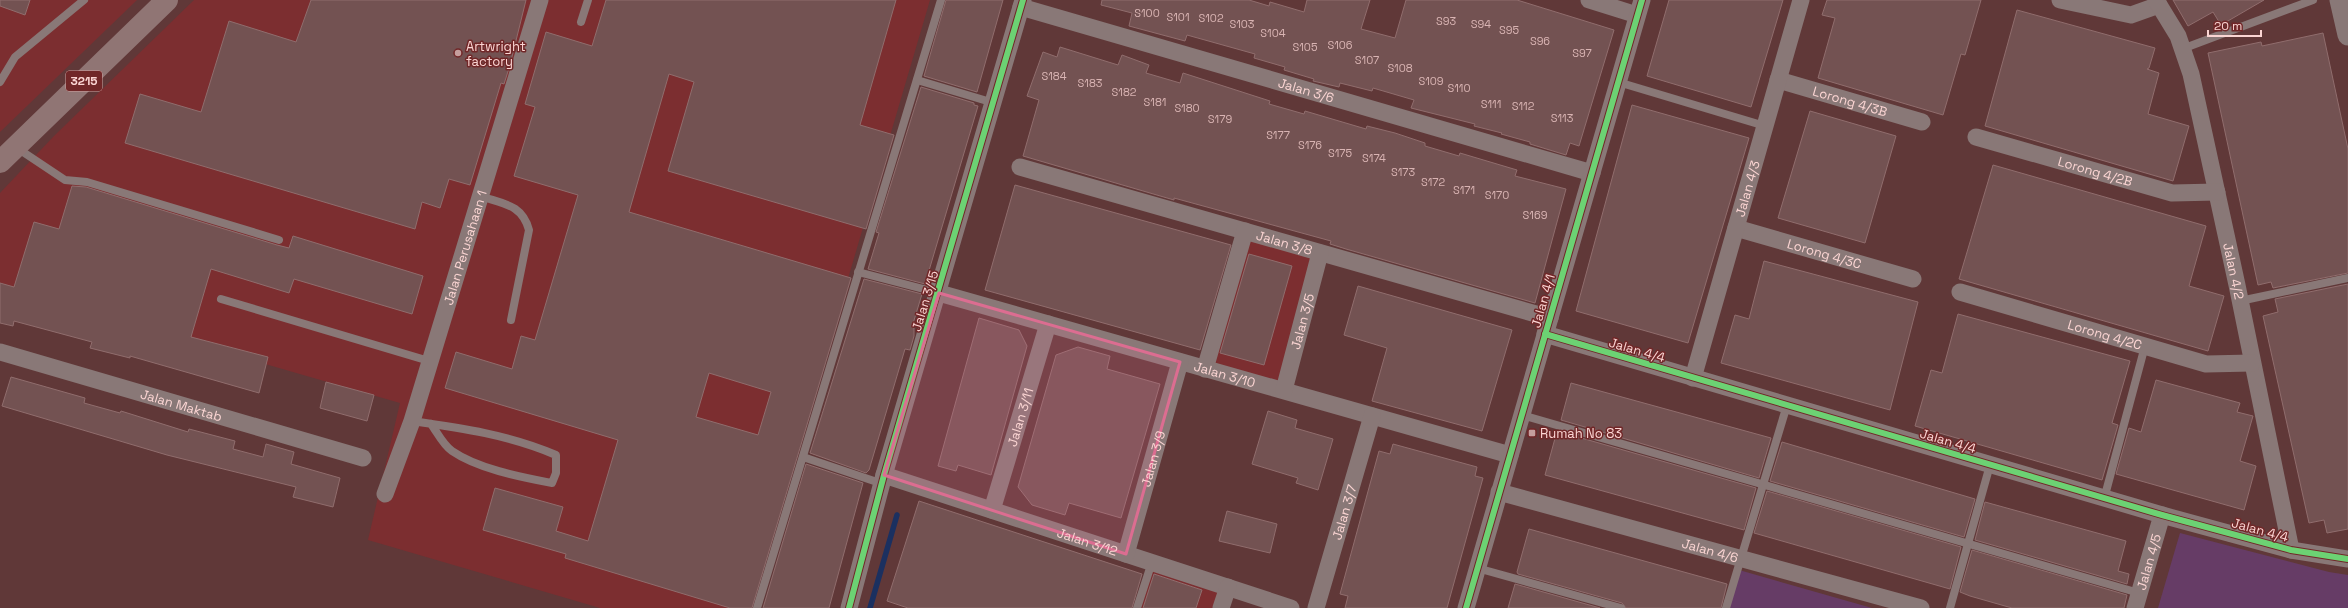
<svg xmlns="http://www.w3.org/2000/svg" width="2348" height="608" font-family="'Space Grotesk',sans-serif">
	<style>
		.built { fill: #7c2e30 }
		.green { fill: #663c66 }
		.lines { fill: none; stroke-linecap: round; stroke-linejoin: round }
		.stream { stroke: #1b3060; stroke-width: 5.5 }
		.building { fill: #735252; stroke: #906d6d; fill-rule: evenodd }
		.service { stroke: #897877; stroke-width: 8 }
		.minor { stroke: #897877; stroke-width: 17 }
		.tertiary { stroke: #897877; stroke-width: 21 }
		.primary { stroke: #907574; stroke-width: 22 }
		.cycleway-casing { stroke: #712728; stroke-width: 8 }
		.cycleway { stroke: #6cd273; stroke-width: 6 }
		.marked { fill: #dc6d91; fill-opacity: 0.2; stroke: #dc6d91; stroke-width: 3; stroke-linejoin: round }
		.poi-dot { fill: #c59e9d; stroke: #712728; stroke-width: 1.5 }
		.labels { text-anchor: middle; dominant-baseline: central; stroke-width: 3; stroke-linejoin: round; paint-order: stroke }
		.number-label { font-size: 11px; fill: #d9b4b3 }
		.shield { fill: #712728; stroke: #d2a1a0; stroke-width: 1 }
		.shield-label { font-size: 12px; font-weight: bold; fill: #fbd5d3 }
		.poi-label { font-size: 13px; fill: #fbd5d3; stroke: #712728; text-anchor: start }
		.street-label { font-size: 13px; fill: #fbd5d3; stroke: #712728 }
	</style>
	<rect width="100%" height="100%" fill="#603838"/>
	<g class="built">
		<polygon points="0,0 137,0 0,132"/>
		<polygon points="194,0 930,0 751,608 600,608 368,540 400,403 0,287 0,193 54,136"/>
		<polygon points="1250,239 1311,256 1279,382 1213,364"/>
		<polygon points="1153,569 1220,591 1215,608 1141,608"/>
	</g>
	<g class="green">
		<polygon points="2180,533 2329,572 2348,575 2348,608 2158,608"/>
		<polygon points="1739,570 1872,608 1728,608"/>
	</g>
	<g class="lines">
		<polyline class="stream" points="870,608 897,515"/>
	</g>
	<g class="building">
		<polygon points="0,0 30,0 25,15 0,6"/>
		<polygon points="311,0 526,0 510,65 504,84 501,83 470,185 449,179 440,208 422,202 415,229 125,143 140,94 201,112 229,21 296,42"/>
		<path d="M 606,0 L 896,0 L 860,125 L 894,135 L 866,229 L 668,171 L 694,82 L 669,74 L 629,212 L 851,278 L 752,608 L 730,608 L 565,558 L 566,554 L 483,530 L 495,488 L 563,507 L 556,531 L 588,541 L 618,440 L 445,388 L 456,352 L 512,369 L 521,336 L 535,340 L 578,195 L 514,176 L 535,107 L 525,104 L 546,32 L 592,46 ZM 709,373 L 771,392 L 758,435 L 696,417 Z"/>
		<polygon points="946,0 1003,0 977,92 924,76"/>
		<polygon points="1102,0 1249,0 1269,6 1270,2 1304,12 1307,0 1370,0 1361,29 1395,38 1406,0 1517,0 1614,30 1579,146 1570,143 1566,155 1530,144 1530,142 1501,134 1502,133 1474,126 1475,124 1411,108 1414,100 1373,88 1372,91 1340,83 1339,87 1313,81 1314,79 1284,70 1285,67 1254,58 1255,54 1187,35 1185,41 1129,26 1132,13 1101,5"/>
		<polygon points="1669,0 1783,0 1751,107 1647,76"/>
		<polygon points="1827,0 1981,0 1965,55 1961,54 1943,115 1818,78 1835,18 1822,15"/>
		<polygon points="2173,0 2264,0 2221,25 2213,12 2188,26"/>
		<polygon points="2017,10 2155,48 2149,68 2147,69 2159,73 2148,114 2189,126 2173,181 1985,126"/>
		<polygon points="2323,33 2348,149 2348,273 2273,288 2271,282 2258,285 2208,53 2261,42 2262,46"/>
		<polygon points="1060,47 1118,65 1122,55 1149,65 1146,73 1180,83 1183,73 1270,101 1269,104 1304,114 1305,111 1366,129 1367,126 1395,133 1425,143 1425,146 1459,156 1460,153 1517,170 1515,176 1566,189 1535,303 1346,249 1330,244 1331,241 1174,198 1174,200 1023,156 1039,100 1027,96 1043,52 1057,57"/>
		<polygon points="921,87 974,103 974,105 978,106 925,284 868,269 879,233 876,232"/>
		<polygon points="1632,105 1749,138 1688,343 1576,311"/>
		<polygon points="1810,111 1896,136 1865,243 1778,218"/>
		<polygon points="1993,165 2206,226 2189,286 2224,296 2208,351 1959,279"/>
		<polygon points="1015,185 1231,245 1200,350 985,290"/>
		<polygon points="72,186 86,187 277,245 289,248 293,236 423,276 412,314 294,279 289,293 211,269 191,337 268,357 259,393 130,356 130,358 90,348 92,342 14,321 13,326 0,323 0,283 14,287 34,222 59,229"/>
		<polygon points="1249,254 1292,266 1264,365 1220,353"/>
		<polygon points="1764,261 1918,302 1890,410 1721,363 1735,315 1749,319"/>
		<polygon points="864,279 922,294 912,327 914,328 914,336 910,350 905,349 869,470 866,473 810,453"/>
		<polygon points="2348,284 2348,529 2327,533 2324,520 2309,523 2263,316 2278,312 2275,299"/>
		<polygon points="1358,286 1512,330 1482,431 1372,401 1387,348 1344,335"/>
		<polygon points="1958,314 2130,361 2112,423 2118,425 2102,480 1915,426 1931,370 1942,373"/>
		<polygon points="979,318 1019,330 1027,346 991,475 958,465 956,471 938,466"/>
		<polygon points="1078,347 1110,356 1107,369 1160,384 1121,518 1069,503 1065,515 1032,505 1018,487 1056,355"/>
		<polygon points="11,377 85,398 84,403 120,413 121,411 188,432 189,429 235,441 233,449 263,457 266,444 294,452 291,464 340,478 333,507 293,497 296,487 167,455 2,406"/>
		<polygon points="2156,380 2240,403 2237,412 2253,416 2240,461 2256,466 2244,510 2116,474 2129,428 2141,432"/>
		<polygon points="326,382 374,395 367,421 320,408"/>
		<polygon points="1571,383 1771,438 1759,478 1561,420"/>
		<polygon points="1268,411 1297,420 1295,428 1333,439 1318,490 1296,483 1298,478 1252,464"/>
		<polygon points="1557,431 1756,488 1744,530 1545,475"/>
		<polygon points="1782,442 1975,499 1964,537 1770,481"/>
		<polygon points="1393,444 1477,467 1475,476 1483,478 1447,608 1345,608 1348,596 1340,594 1379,451 1390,454"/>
		<polygon points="806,464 863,483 829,608 763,608"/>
		<polygon points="1767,491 1961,547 1950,589 1754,533"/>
		<polygon points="919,501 1142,574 1132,608 908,608 887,601"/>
		<polygon points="1985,502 2126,541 2118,571 2129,574 2127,584 1975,540"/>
		<polygon points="1227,511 1277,524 1270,553 1219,541"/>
		<polygon points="1529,529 1727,584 1721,608 1626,608 1622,603 1518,574 1517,572"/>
		<polygon points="1972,550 2127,595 2124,608 2012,608 1970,596 1960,592"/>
		<polygon points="1154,574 1202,590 1196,608 1143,608"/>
		<polygon points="1515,584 1600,608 1508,608"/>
	</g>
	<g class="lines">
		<g class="service">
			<polyline points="581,22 588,0"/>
			<polyline points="2182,49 2313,0"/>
			<polyline points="917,80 994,103"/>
			<polyline points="0,82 15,57 84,0"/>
			<polyline points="1618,82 1765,126"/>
			<polyline points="17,148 65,180 87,182 279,240"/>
			<path d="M 480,196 C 503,204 522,204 529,230 L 511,320"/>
			<polyline points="858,272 939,293"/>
			<polyline points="221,299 429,361"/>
			<polyline points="2240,301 2348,278"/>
			<polyline points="1522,415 2139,593"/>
			<path d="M 412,421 C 461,428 510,435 556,455 L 556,473 L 552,483 C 521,477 478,469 452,451 C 443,445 437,432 431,424"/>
			<polyline points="803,457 883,484"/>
			<polyline points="2104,499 2145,346"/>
			<polyline points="1477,568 1621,608"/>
			<polyline points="757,608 941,0"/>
			<polyline points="1137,608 1152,562"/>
			<polyline points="1726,608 1787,405"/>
			<polyline points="1950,608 1990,465"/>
		</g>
		<g class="minor">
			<polyline points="1589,0 1637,15"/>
			<polyline points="2060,0 2131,15 2159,5"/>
			<path id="s1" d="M 2156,0 L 2178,36 L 2191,74 L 2237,285 L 2291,550"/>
			<path id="s2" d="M 1021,7 L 1592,173"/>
			<path id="s3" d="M 1778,80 L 1922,122"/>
			<path id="s4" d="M 1976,137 L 2172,193 L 2217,192"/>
			<path id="s5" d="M 1020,167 L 1550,318"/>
			<path id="s6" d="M 1736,228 L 1913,279"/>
			<path id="s7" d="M 1960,292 L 2206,364 L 2252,363"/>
			<path id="s8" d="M 939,293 L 1510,455"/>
			<polyline points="1545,334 2162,515 2291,550 2348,559"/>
			<path id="s9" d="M 0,352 L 363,458"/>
			<polyline points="1205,369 1245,231"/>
			<path id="s10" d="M 1693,378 L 1801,0"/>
			<path id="s11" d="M 1284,390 L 1320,253"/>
			<path id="s12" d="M 884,475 L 1291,608"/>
			<path id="s13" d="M 1499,492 L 1921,608"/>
			<path id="s14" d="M 385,494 L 412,421 L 540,0"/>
			<path id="s15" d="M 992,510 L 1048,324"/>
			<path id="s16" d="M 1126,554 L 1180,362"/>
			<polyline points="849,608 884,475 1023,0"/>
			<polyline points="1221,608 1228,587"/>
			<path id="s17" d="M 1316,608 L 1372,416"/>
			<polyline points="1466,608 1642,0"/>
			<path id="s18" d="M 2135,608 L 2162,515"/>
		</g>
		<polyline class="tertiary" points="2340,0 2348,35"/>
		<polyline class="primary" points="0,162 167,0"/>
		<g class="cycleway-casing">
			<g id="cycleway">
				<polyline points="1545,334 2162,515 2291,550 2348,559"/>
				<polyline points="849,608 884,475 1023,0"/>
				<polyline points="1466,608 1642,0"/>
			</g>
		</g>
		<use href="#cycleway" class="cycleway"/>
	</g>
	<path class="marked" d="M 939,293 L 1180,362 L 1126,554 L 884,475 Z"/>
	<g class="poi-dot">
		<circle cx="458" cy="53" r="4"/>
		<rect x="1528" y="429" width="8" height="8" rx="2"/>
	</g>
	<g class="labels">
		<g class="number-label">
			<text x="1147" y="13">S100</text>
			<text x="1178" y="17">S101</text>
			<text x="1211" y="18">S102</text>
			<text x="1446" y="21">S93</text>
			<text x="1242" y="24">S103</text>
			<text x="1481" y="24">S94</text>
			<text x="1509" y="30">S95</text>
			<text x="1273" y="33">S104</text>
			<text x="1540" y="41">S96</text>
			<text x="1340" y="45">S106</text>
			<text x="1305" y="47">S105</text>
			<text x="1582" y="53">S97</text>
			<text x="1367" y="60">S107</text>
			<text x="1400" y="68">S108</text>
			<text x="1054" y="76">S184</text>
			<text x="1431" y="81">S109</text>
			<text x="1090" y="83">S183</text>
			<text x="1459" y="88">S110</text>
			<text x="1124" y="92">S182</text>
			<text x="1155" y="102">S181</text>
			<text x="1491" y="104">S111</text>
			<text x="1523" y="106">S112</text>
			<text x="1187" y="108">S180</text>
			<text x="1562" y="118">S113</text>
			<text x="1220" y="119">S179</text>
			<text x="1278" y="135">S177</text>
			<text x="1310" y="145">S176</text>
			<text x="1340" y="153">S175</text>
			<text x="1374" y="158">S174</text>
			<text x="1403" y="172">S173</text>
			<text x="1433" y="182">S172</text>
			<text x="1464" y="190">S171</text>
			<text x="1497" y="195">S170</text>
			<text x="1535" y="215">S169</text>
		</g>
		<rect class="shield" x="66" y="71" width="36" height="20" rx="3"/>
		<g class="shield-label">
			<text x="84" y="81">3215</text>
		</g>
		<g class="poi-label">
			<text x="466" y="46">Artwright<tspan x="466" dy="15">factory</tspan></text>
			<text x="1540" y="433">Rumah No 83</text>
		</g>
		<g class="street-label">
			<text stroke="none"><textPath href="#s2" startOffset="297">Jalan 3/6</textPath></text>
			<text stroke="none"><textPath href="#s3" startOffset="75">Lorong 4/3B</textPath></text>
			<text stroke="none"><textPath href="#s4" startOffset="124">Lorong 4/2B</textPath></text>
			<text stroke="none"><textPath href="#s10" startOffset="197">Jalan 4/3</textPath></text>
			<text stroke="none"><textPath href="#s5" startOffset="275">Jalan 3/8</textPath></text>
			<text stroke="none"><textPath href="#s14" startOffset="259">Jalan Perusahaan 1</textPath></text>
			<text stroke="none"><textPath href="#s6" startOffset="92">Lorong 4/3C</textPath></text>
			<text stroke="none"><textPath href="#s1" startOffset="284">Jalan 4/2</textPath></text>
			<text transform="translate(925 301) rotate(-73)">Jalan 3/15</text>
			<text transform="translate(1543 301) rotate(-74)">Jalan 4/1</text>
			<text stroke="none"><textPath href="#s11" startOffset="71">Jalan 3/5</textPath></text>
			<text stroke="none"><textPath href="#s7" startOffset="151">Lorong 4/2C</textPath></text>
			<text transform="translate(1637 350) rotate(16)">Jalan 4/4</text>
			<text stroke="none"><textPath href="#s8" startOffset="297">Jalan 3/10</textPath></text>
			<text stroke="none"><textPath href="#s9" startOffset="189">Jalan Maktab</textPath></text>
			<text stroke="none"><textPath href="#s15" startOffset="97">Jalan 3/11</textPath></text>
			<text transform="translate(1948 441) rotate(16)">Jalan 4/4</text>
			<text stroke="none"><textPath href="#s16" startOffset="99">Jalan 3/9</textPath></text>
			<text stroke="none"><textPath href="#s17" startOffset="100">Jalan 3/7</textPath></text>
			<text transform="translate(2260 530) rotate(15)">Jalan 4/4</text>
			<text stroke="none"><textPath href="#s12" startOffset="214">Jalan 3/12</textPath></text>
			<text stroke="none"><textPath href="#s13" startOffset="219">Jalan 4/6</textPath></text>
			<text stroke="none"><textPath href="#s18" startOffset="48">Jalan 4/5</textPath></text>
		</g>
	</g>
	<path d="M2208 30v6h53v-6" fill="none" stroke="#fbd5d3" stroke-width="2"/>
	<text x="2214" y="30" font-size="12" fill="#fbd5d3" stroke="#712728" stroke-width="3" paint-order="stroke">20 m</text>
</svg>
